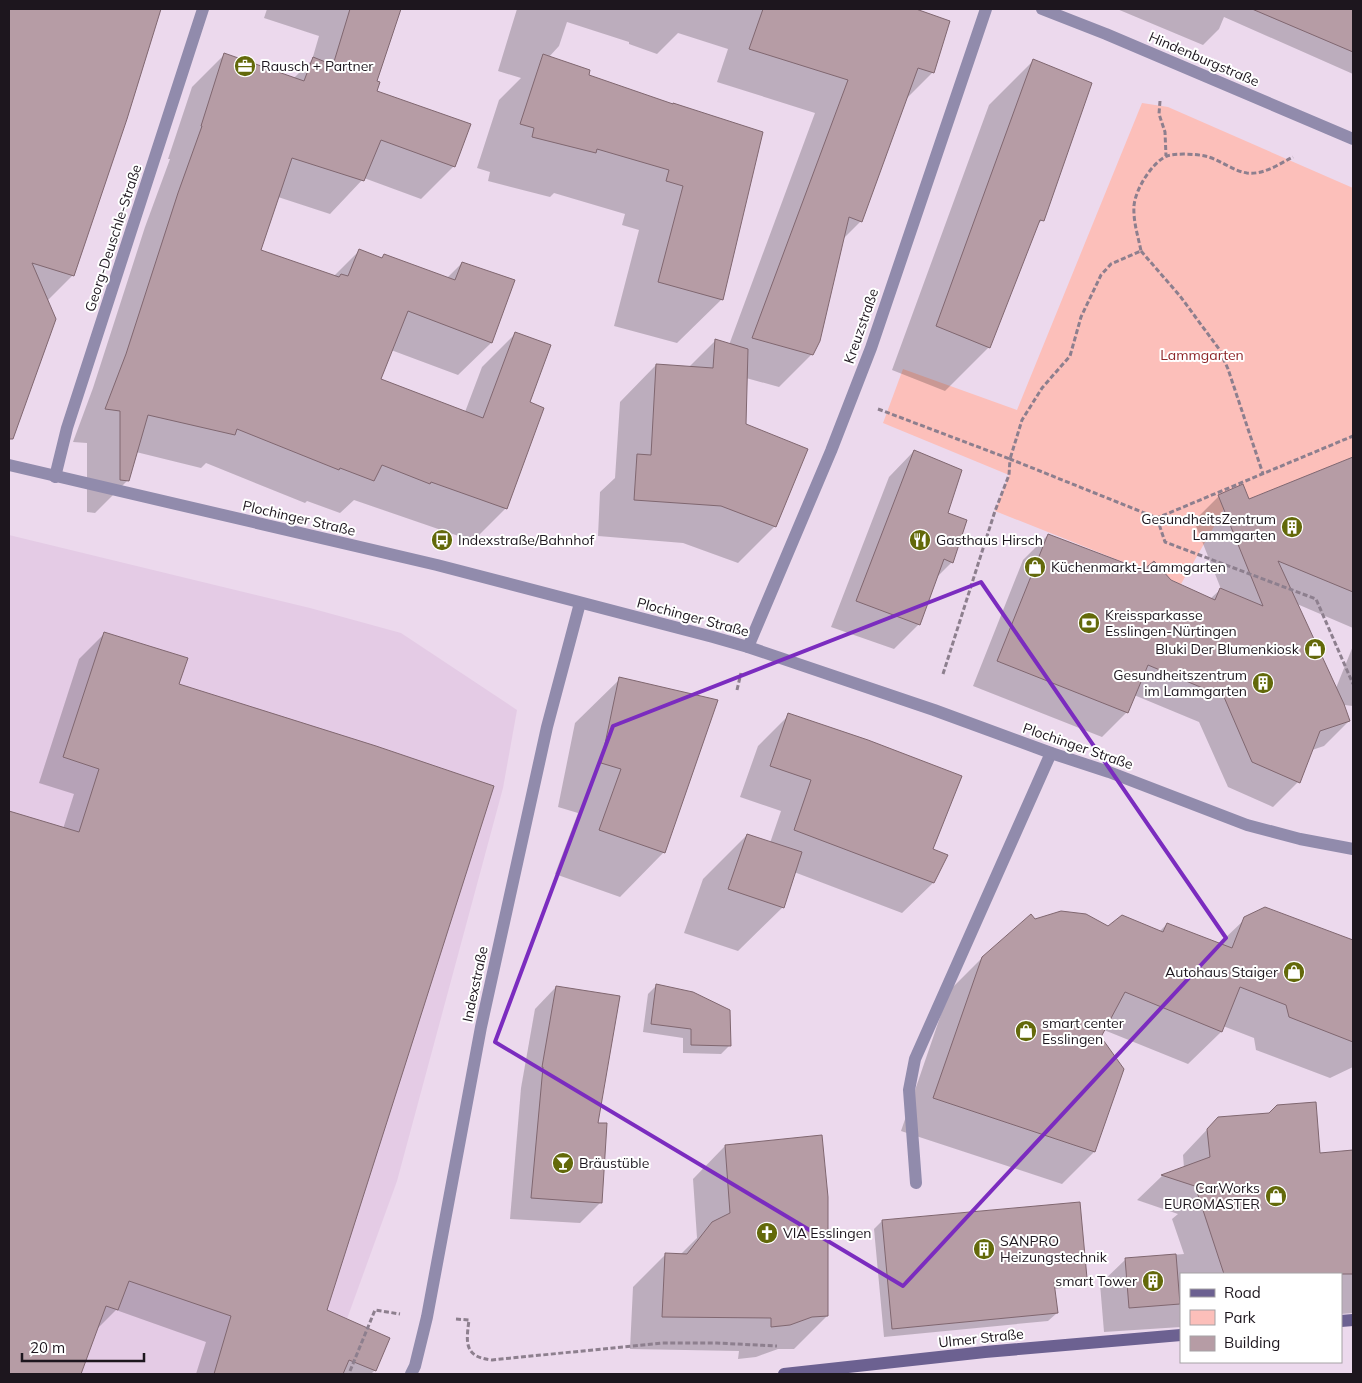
<svg xmlns="http://www.w3.org/2000/svg" width="1362" height="1383" font-family="Mulish,sans-serif">
	<style>
		.built { fill: #e4cbe5 }
		.green { fill: #fcbfba }
		.shadow { fill: #0003 }
		.building { fill: #b69ca5; stroke: #806770 }
		.lines { fill: none; stroke-linecap: round; stroke-linejoin: round }
		.path { stroke: #8d7f8e; stroke-width: 3; stroke-dasharray: 5 2.5; stroke-linecap: butt }
		.service { stroke: #918bac; stroke-width: 12 }
		.minor { stroke: #918bac; stroke-width: 12 }
		.tertiary { stroke: #918bac; stroke-width: 12 }
		.secondary { stroke: #6c6191; stroke-width: 12 }
		.marked { fill: none; stroke: #7b2cbf; stroke-width: 4; stroke-linejoin: round }
		.labels { text-anchor: middle; dominant-baseline: central; stroke-width: 4; stroke-linejoin: round; paint-order: stroke }
		.street-label { font-size: 14px; fill: #1d161e; stroke: #fff }
		.poi-label { font-size: 14px; fill: #1d161e; stroke: #fff; text-anchor: start }
		.park-label { font-size: 14px; fill: #8d2528; stroke: #fff }
	</style>
	<rect width="100%" height="100%" fill="#ecd9ed"/>
	<polygon class="built" points="9,535 310,608 401,633 517,710 503,788 397,1181 327,1374 9,1374"/>
	<polygon class="green" points="1142,103 1168,107 1353,188 1353,457 1224,509 1181,584 1171,580 1155,562 1143,570 995,511 1009,475 883,423 903,369 1017,410"/>
	<g class="shadow">
		<polygon points="9,9 160,9 126,118 73,275 47,301 29,390 9,411"/>
		<polygon points="267,9 400,9 376,82 376,92 454,166 421,199 364,178 330,214 278,197 259,251 334,276 360,250 381,259 384,256 447,278 462,263 491,343 458,375 391,350 380,379 465,412 482,367 515,334 528,403 506,508 473,541 354,500 340,513 307,501 305,503 206,463 201,468 136,452 128,480 95,513 87,512 87,443 73,442 93,388 145,227 170,159 168,159 192,87 225,54 293,79 312,60 319,36 264,18"/>
		<polygon points="517,9 913,9 948,22 932,73 905,100 861,221 842,240 812,354 779,387 746,378 744,425 775,526 738,563 683,543 598,536 600,492 615,478 620,402 656,365 688,368 715,341 729,345 815,113 717,82 728,49 678,33 657,54 629,44 629,42 567,22 559,46 548,58 587,76 672,105 722,299 677,343 614,326 639,230 622,225 625,214 554,193 550,197 488,181 490,172 477,168 499,100 521,78 498,71"/>
		<polygon points="1117,9 1353,9 1353,74 1224,17 1219,29 1203,45"/>
		<polygon points="1033,61 1042,220 1036,226 989,347 945,391 892,370 989,105"/>
		<polygon points="914,451 946,514 952,562 936,578 919,624 894,649 831,627 889,477"/>
		<polygon points="1353,458 1353,628 1297,604 1336,688 1353,646 1353,706 1344,705 1349,721 1324,746 1312,750 1298,782 1273,807 1228,787 1199,722 1134,695 1127,712 1102,737 973,686 1023,560 1048,535 1170,581 1210,599 1221,589 1194,521 1219,496 1249,501"/>
		<polygon points="104,634 177,684 325,1311 375,1370 371,1374 196,1374 206,1342 116,1310 96,1330 80,1374 9,1374 9,812 63,829 74,794 39,783 79,659"/>
		<polygon points="620,679 664,852 620,897 555,874 578,813 558,807 575,723"/>
		<polygon points="789,715 932,850 933,883 902,913 794,872 783,907 738,951 684,933 703,879 747,835 770,843 781,811 740,797 758,746"/>
		<polygon points="1245,919 1353,940 1353,1067 1330,1078 1256,1050 1254,1038 1223,1026 1221,1032 1188,1064 1104,1030 1100,1037 1123,1070 1094,1152 1062,1184 901,1131 949,991 982,958 1034,920 1159,932 1167,924 1219,944"/>
		<polygon points="656,986 730,1045 721,1054 683,1053 683,1038 643,1032 648,994"/>
		<polygon points="556,987 596,1124 601,1202 580,1223 510,1219 521,1088 535,1009"/>
		<polygon points="1218,1118 1318,1155 1353,1152 1353,1170 1331,1226 1353,1199 1353,1313 1341,1314 1341,1274 1181,1274 1181,1327 1104,1332 1100,1284 1126,1259 1184,1254 1172,1219 1178,1214 1137,1200 1162,1176 1184,1168 1183,1155"/>
		<polygon points="725,1146 827,1316 794,1349 778,1349 756,1357 738,1359 739,1351 630,1349 633,1287 665,1255 680,1255 697,1238 693,1179"/>
		<polygon points="882,1221 1086,1277 1077,1286 1054,1289 1057,1313 1048,1321 884,1337 874,1229"/>
	</g>
	<g class="building">
		<polygon points="9,9 161,9 127,119 74,276 32,263 56,319 13,439 9,439"/>
		<polygon points="350,9 401,9 377,81 380,82 377,91 471,124 455,167 381,140 364,181 292,158 261,250 339,277 341,274 348,276 359,249 382,258 384,254 455,280 462,262 515,280 492,343 408,311 381,379 483,418 515,332 551,345 530,402 544,408 507,509 431,482 430,484 382,465 374,481 340,468 339,470 237,429 235,435 148,415 129,481 120,480 120,411 105,409 126,354 178,193 202,126 201,126 224,53 304,81 313,57 333,65"/>
		<polygon points="763,9 916,9 950,21 934,73 918,68 862,222 849,217 820,341 813,355 752,338 848,80 749,49"/>
		<polygon points="1252,9 1353,9 1353,52"/>
		<polygon points="543,54 590,70 589,75 673,104 673,103 763,132 723,300 658,282 683,186 666,181 669,170 597,149 596,153 532,137 534,128 520,124"/>
		<polygon points="1033,59 1092,83 1044,221 1040,220 990,348 936,326"/>
		<polygon points="715,339 748,349 746,424 808,449 776,527 721,506 634,500 637,454 651,455 656,364 713,368"/>
		<polygon points="914,450 962,470 948,513 967,520 953,563 944,559 920,625 856,601"/>
		<polygon points="1353,457 1353,592 1278,561 1344,704 1350,721 1320,731 1300,783 1252,762 1224,697 1148,665 1128,713 997,661 1048,534 1143,570 1154,561 1171,580 1215,600 1220,588 1263,606 1218,495 1243,484 1249,499"/>
		<polygon points="104,632 188,658 179,684 376,746 494,786 327,1310 390,1338 376,1371 349,1360 343,1374 214,1374 231,1316 129,1281 118,1310 106,1306 81,1374 9,1374 9,811 79,832 99,769 63,757"/>
		<polygon points="619,677 718,700 665,853 599,830 621,769 601,763"/>
		<polygon points="788,713 868,740 962,776 933,849 948,855 934,883 794,830 811,780 770,766"/>
		<polygon points="747,834 802,852 784,908 728,889"/>
		<polygon points="1265,907 1353,940 1353,1042 1289,1017 1286,1005 1240,987 1222,1032 1125,992 1101,1037 1124,1069 1095,1152 933,1098 982,957 1031,914 1035,919 1061,911 1086,914 1108,926 1122,915 1163,932 1167,923 1232,948 1244,917"/>
		<polygon points="656,984 693,992 730,1010 731,1046 691,1045 691,1029 651,1024"/>
		<polygon points="556,986 620,996 598,1123 607,1123 602,1203 531,1198 543,1067 542,1067"/>
		<polygon points="1316,1102 1320,1153 1353,1150 1353,1274 1224,1274 1197,1192 1210,1191 1161,1175 1210,1157 1207,1129 1218,1117 1269,1113 1277,1105"/>
		<polygon points="822,1135 828,1197 828,1316 812,1317 790,1325 771,1327 771,1318 662,1317 665,1253 687,1254 712,1222 730,1213 725,1145"/>
		<polygon points="1080,1202 1087,1278 1054,1282 1058,1313 892,1329 882,1220"/>
		<polygon points="1176,1254 1180,1304 1129,1308 1125,1258"/>
	</g>
	<g class="lines">
		<g class="path">
			<polyline points="1160,101 1159,114 1165,132 1166,156"/>
			<polyline points="1141,251 1180,296 1219,349 1228,369 1263,474"/>
			<path d="M 878,409 L 1010,459 L 1022,420 L 1042,388 L 1070,356 L 1081,317 L 1101,275 L 1111,264 L 1141,251 C 1138,236 1133,221 1134,206 C 1135,190 1152,162 1167,156 C 1175,153 1196,154 1205,156 C 1219,159 1233,171 1247,173 C 1264,175 1279,164 1293,157"/>
			<polyline points="1157,518 1165,542 1316,599 1353,684"/>
			<polyline points="943,674 995,511 1009,475 1010,459 1157,518 1353,436"/>
			<polyline points="737,690 741,673"/>
			<path d="M 456,1319 L 469,1320 C 466,1343 464,1357 492,1360 L 662,1343 L 717,1343 L 777,1346"/>
			<polyline points="350,1371 375,1310 400,1314"/>
		</g>
		<polyline class="service" points="916,1183 909,1090 915,1059 1051,753"/>
		<g class="minor">
			<polyline points="1042,9 1106,34 1353,139"/>
			<polyline points="55,477 67,428 203,9"/>
			<polyline points="748,647 831,451 871,348 986,9"/>
			<polyline points="411,1374 415,1366 427,1317 481,1027 547,727 580,603"/>
		</g>
		<polyline class="tertiary" points="9,465 437,565 713,637 748,647 934,710 1051,753 1109,772 1247,825 1300,839 1353,849"/>
		<g class="secondary">
			<polyline points="1341,1321 1353,1320"/>
			<polyline points="784,1374 985,1352 1181,1335"/>
		</g>
	</g>
	<path class="marked" d="M 981,582 L 1226,938 L 903,1286 L 495,1042 L 613,726 Z"/>
	<defs>
		<g id="office-disc" transform="scale(1.125)"><circle r="9.5" fill="#63690a" stroke="#fff"/><path d="M-6-3h4V-5.5h4V-3h4V5H-6ZM-1-4.5V-3h2v-1.5ZM-6 0V1H6V0Z" fill="#fff"/></g>
		<g id="building-disc" transform="scale(1.125)"><circle r="9.5" fill="#63690a" stroke="#fff"/><path d="M-4-6H4V6H1V3H-1V6H-4ZM-2.5-4.3h1.7v1.8h-1.7ZM.8-4.3h1.7v1.8H.8ZM-2.5-1h1.7V.8h-1.7ZM.8-1h1.7V.8H.8Z" fill="#fff"/></g>
		<g id="bus-disc" transform="scale(1.125)"><circle r="9.5" fill="#63690a" stroke="#fff"/><path d="M-5-6H5V4H4V6H2V4H-2V6H-4V4H-5ZM-3.5-4V0h7V-4ZM-3.5 1.2v1.5H-2V1.2ZM2 1.2v1.5H3.5V1.2Z" fill="#fff"/></g>
		<g id="restaurant-disc" transform="scale(1.125)"><circle r="9.5" fill="#63690a" stroke="#fff"/><path d="M-5-6h1v4h1v-4h1v4h1v-4h1v5L-1.5 .5V6h-2V.5L-5-1ZM5-6V6H3V1.5H1.5Q1.5-4 5-6Z" fill="#fff"/></g>
		<g id="shop-disc" transform="scale(1.125)"><circle r="9.5" fill="#63690a" stroke="#fff"/><path d="M-5-2.5h2.3a2.7 3.5 0 0 1 5.4 0H5L5.5 6h-11ZM-1.5-2.5h3a1.5 2.3 0 0 0-3 0Z" fill="#fff"/></g>
		<g id="bank-disc" transform="scale(1.125)"><circle r="9.5" fill="#63690a" stroke="#fff"/><path d="M-6-4H6V4H-6ZM0-2.3a2.3 2.3 0 1 0 0 4.6a2.3 2.3 0 1 0 0-4.6Z" fill="#fff"/></g>
		<g id="bar-disc" transform="scale(1.125)"><circle r="9.5" fill="#63690a" stroke="#fff"/><path d="M-6-5H6L.8 .8V4.5H3.5V6h-7V4.5H-.8V.8Z" fill="#fff"/></g>
		<g id="church-disc" transform="scale(1.125)"><circle r="9.5" fill="#63690a" stroke="#fff"/><path d="M-1.2-6h2.4v3.5h3.3v2.4h-3.3V6h-2.4V-.1h-3.3v-2.4h3.3Z" fill="#fff"/></g>
	</defs>
	<g fill-rule="evenodd">
		<use href="#office-disc" x="245" y="66"/>
		<use href="#building-disc" x="1292" y="527"/>
		<use href="#bus-disc" x="442" y="540"/>
		<use href="#restaurant-disc" x="920" y="540"/>
		<use href="#shop-disc" x="1035" y="567"/>
		<use href="#bank-disc" x="1089" y="623"/>
		<use href="#shop-disc" x="1315" y="649"/>
		<use href="#building-disc" x="1263" y="683"/>
		<use href="#shop-disc" x="1294" y="972"/>
		<use href="#shop-disc" x="1026" y="1031"/>
		<use href="#bar-disc" x="563" y="1163"/>
		<use href="#shop-disc" x="1276" y="1196"/>
		<use href="#church-disc" x="767" y="1233"/>
		<use href="#building-disc" x="984" y="1249"/>
		<use href="#building-disc" x="1153" y="1281"/>
	</g>
	<g class="labels">
		<g class="street-label">
			<text transform="translate(1204 59) rotate(23)">Hindenburgstraße</text>
			<text transform="translate(113 238) rotate(-72)">Georg-Deuschle-Straße</text>
			<text transform="translate(861 326) rotate(-71)">Kreuzstraße</text>
			<text transform="translate(299 518) rotate(13)">Plochinger Straße</text>
			<text transform="translate(693 617) rotate(15)">Plochinger Straße</text>
			<text transform="translate(1078 746) rotate(19)">Plochinger Straße</text>
			<text transform="translate(475 984) rotate(-78)">Indexstraße</text>
			<text transform="translate(981 1338) rotate(-6)">Ulmer Straße</text>
		</g>
		<g class="poi-label">
			<text x="261" y="66">Rausch + Partner</text>
			<text x="1276" y="519" text-anchor="end">GesundheitsZentrum<tspan x="1276" dy="16">Lammgarten</tspan></text>
			<text x="458" y="540">Indexstraße/Bahnhof</text>
			<text x="936" y="540">Gasthaus Hirsch</text>
			<text x="1051" y="567">Küchenmarkt-Lammgarten</text>
			<text x="1105" y="615">Kreissparkasse<tspan x="1105" dy="16">Esslingen-Nürtingen</tspan></text>
			<text x="1299" y="649" text-anchor="end">Bluki Der Blumenkiosk</text>
			<text x="1247" y="675" text-anchor="end">Gesundheitszentrum<tspan x="1247" dy="16">im Lammgarten</tspan></text>
			<text x="1278" y="972" text-anchor="end">Autohaus Staiger</text>
			<text x="1042" y="1023">smart center<tspan x="1042" dy="16">Esslingen</tspan></text>
			<text x="579" y="1163">Bräustüble</text>
			<text x="1260" y="1188" text-anchor="end">CarWorks<tspan x="1260" dy="16">EUROMASTER</tspan></text>
			<text x="783" y="1233">VIA Esslingen</text>
			<text x="1000" y="1241">SANPRO<tspan x="1000" dy="16">Heizungstechnik</tspan></text>
			<text x="1137" y="1281" text-anchor="end">smart Tower</text>
		</g>
		<g class="park-label">
			<text x="1202" y="355">Lammgarten</text>
		</g>
	</g>
	<rect width="1362" height="1383" fill="none" stroke="#1d161e" stroke-width="20"/>
	<rect x="1180" y="1273" width="162" height="90" fill="#ffffff" stroke="#a5a2a5"/>
	<rect x="1190" y="1289" width="25" height="8" fill="#6c6191" stroke="#a5a2a5"/>
	<text x="1224" y="1298" font-size="15" fill="#1d161e">Road</text>
	<rect x="1190" y="1310" width="25" height="15" fill="#fcbfba" stroke="#a5a2a5"/>
	<text x="1224" y="1323" font-size="15" fill="#1d161e">Park</text>
	<rect x="1190" y="1336" width="25" height="15" fill="#b69ca5" stroke="#a5a2a5"/>
	<text x="1224" y="1348" font-size="15" fill="#1d161e">Building</text>
	<path d="M22 1353v8h122v-8" fill="none" stroke="#1d161e" stroke-width="2.5"/>
	<text x="30" y="1353" font-size="15" fill="#1d161e" stroke="#ffffff" stroke-width="4" paint-order="stroke">20 m</text>
</svg>
